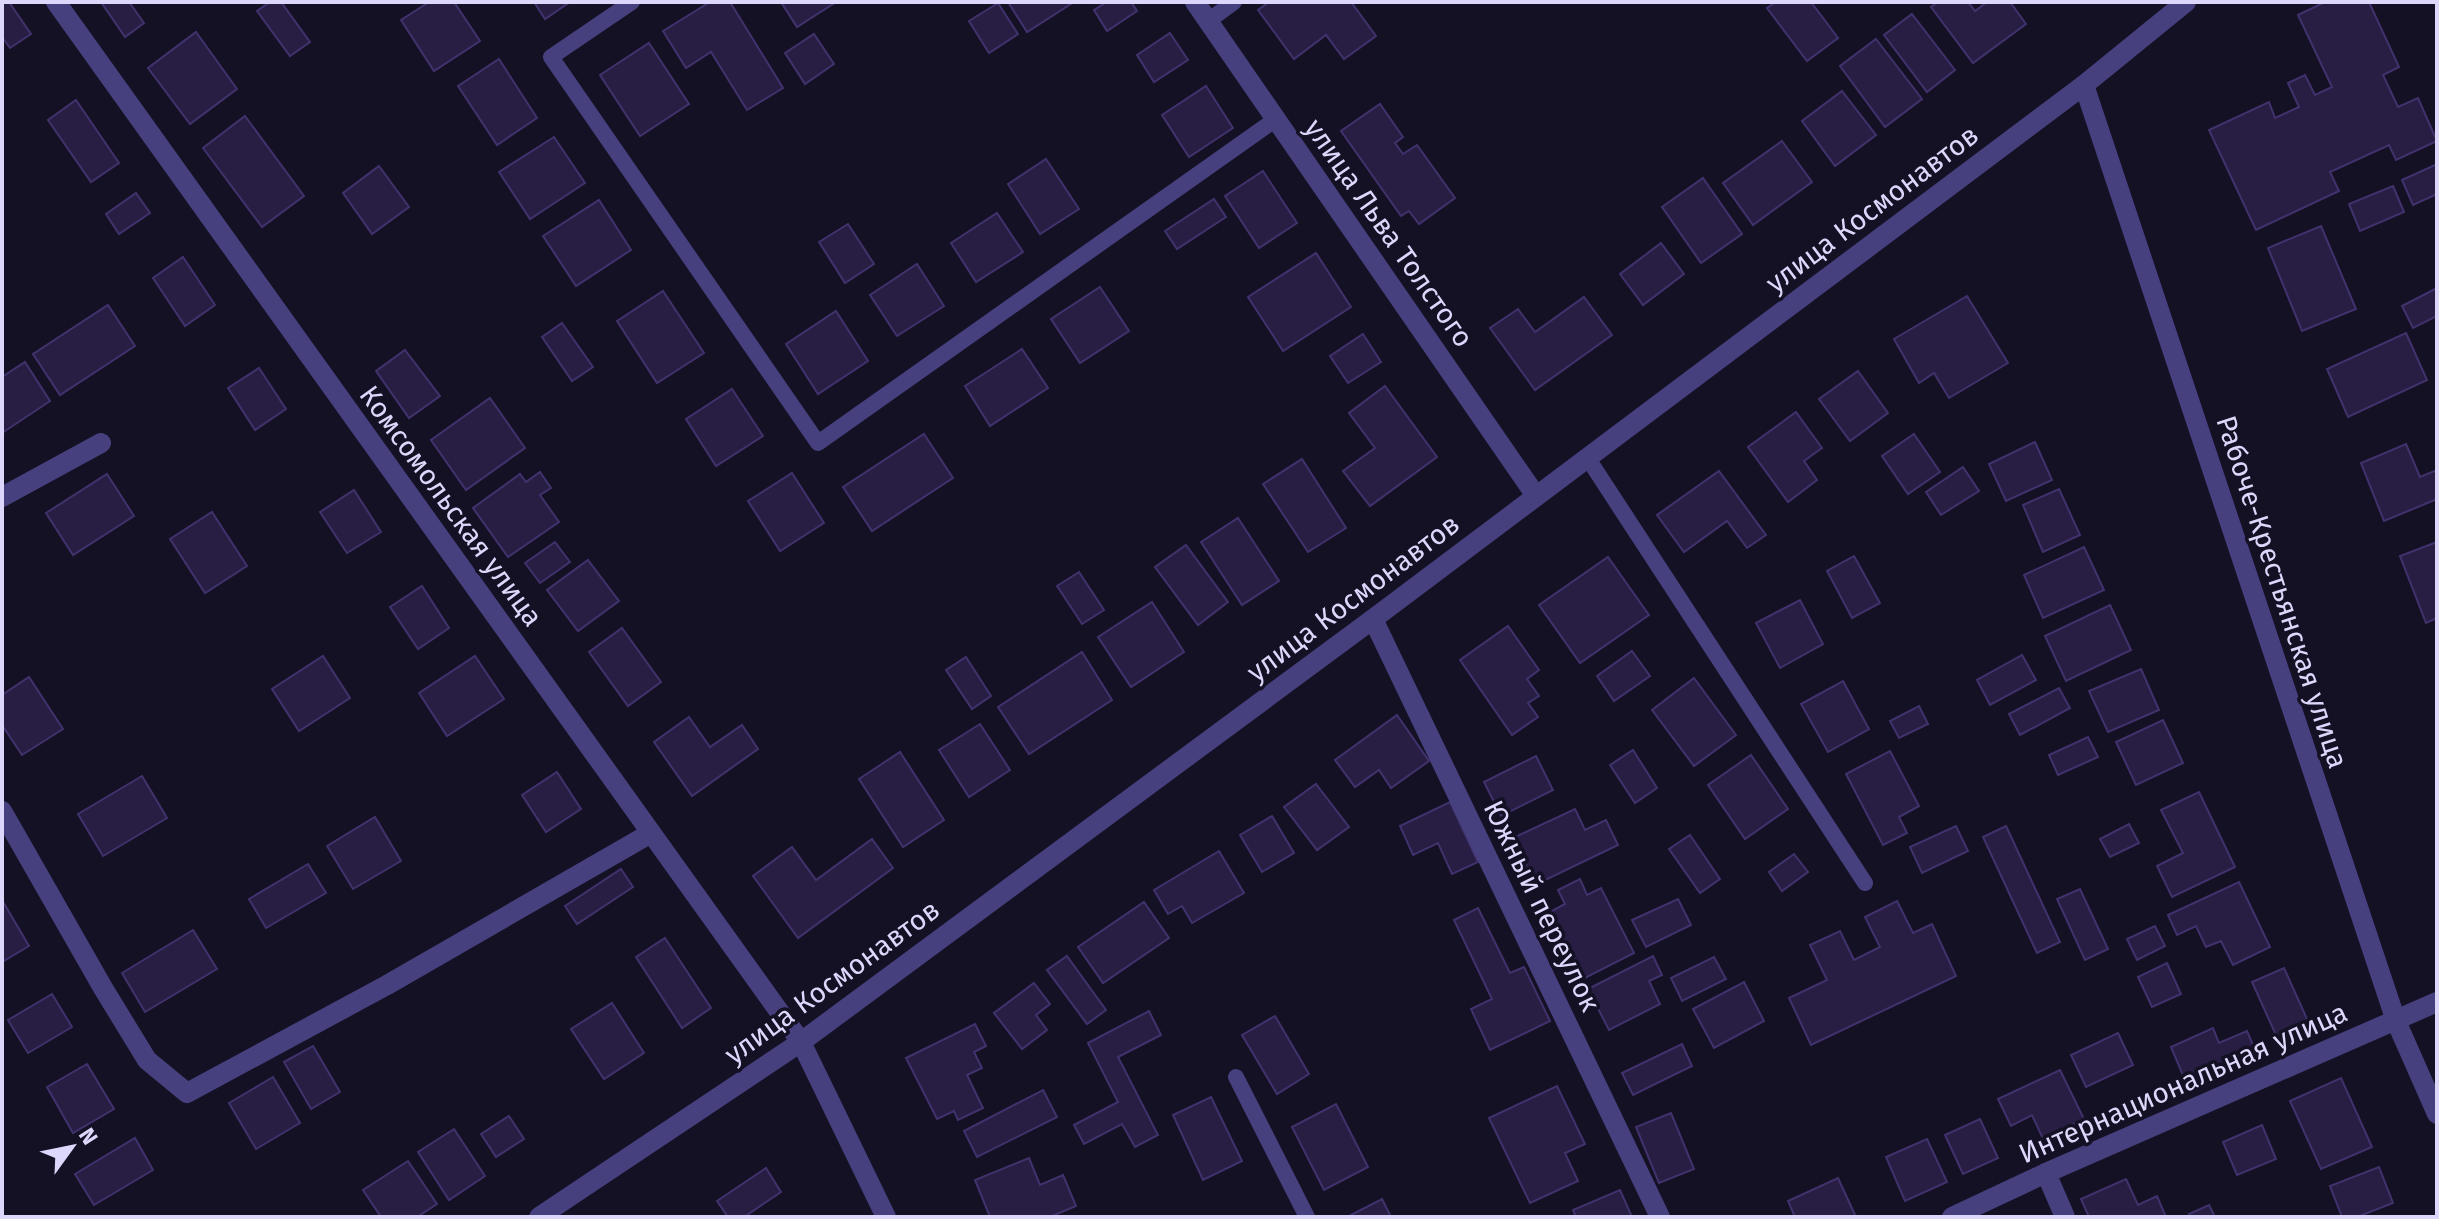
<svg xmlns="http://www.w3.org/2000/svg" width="2439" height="1219" font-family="'Fira Sans',sans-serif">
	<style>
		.building { fill: #281e43; stroke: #41326d; stroke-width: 2 }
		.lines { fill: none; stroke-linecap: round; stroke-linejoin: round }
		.service { stroke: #46407f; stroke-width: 16 }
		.minor { stroke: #46407f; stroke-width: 20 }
		.labels { text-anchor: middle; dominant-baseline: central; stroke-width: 7; stroke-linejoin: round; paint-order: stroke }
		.street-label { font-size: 28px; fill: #ddd7fc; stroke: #151124 }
	</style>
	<rect width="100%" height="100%" fill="#151124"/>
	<g class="building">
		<polygon points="2,2 9,2 31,34 10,48 2,37"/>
		<polygon points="101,2 129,2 144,23 125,37"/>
		<polygon points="270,2 281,2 310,42 290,56 257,11"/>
		<polygon points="429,2 454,2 480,41 434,71 401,20"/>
		<polygon points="534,2 570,2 545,19"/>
		<polygon points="710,2 730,2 783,88 747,110 711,52 686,68 663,31"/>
		<polygon points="781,2 836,2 797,27"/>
		<polygon points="1008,2 1074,2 1027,32"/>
		<polygon points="1107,2 1131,2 1137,11 1107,31 1094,10"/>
		<polygon points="1269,2 1351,2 1376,36 1344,59 1326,35 1294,59 1258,10"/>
		<polygon points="1776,2 1811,2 1838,38 1807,61 1767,8"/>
		<polygon points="1938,2 1968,2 1975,11 1987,2 2010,2 2026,24 1973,63 1931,7"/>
		<polygon points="2325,2 2369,2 2399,67 2383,75 2398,107 2418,98 2437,141 2396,160 2389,145 2330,172 2339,191 2256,230 2209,130 2269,102 2275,118 2299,107 2288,83 2305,75 2315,95 2332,87 2298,15"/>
		<polygon points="998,3 1018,34 989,53 969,21"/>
		<polygon points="1912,14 1955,70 1927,92 1884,35"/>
		<polygon points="196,32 237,89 190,124 148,68"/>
		<polygon points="1170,33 1188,60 1154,82 1137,55"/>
		<polygon points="814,34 834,64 805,84 785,53"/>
		<polygon points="1876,39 1922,99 1885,127 1840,66"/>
		<polygon points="649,43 689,104 640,136 600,75"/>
		<polygon points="499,59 537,118 497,145 458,86"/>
		<polygon points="1206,86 1233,128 1189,157 1162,115"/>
		<polygon points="1842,91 1876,135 1835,166 1802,121"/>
		<polygon points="76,100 119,163 91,182 48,120"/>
		<polygon points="1380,104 1403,137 1395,143 1403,154 1417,145 1455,198 1419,224 1409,211 1401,216 1341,131"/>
		<polygon points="245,116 304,196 262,227 203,148"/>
		<polygon points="554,137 585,183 530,219 499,172"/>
		<polygon points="1782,141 1812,182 1753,225 1723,183"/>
		<polygon points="1046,159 1079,209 1040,234 1008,184"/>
		<polygon points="2437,164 2437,194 2413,205 2402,180"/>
		<polygon points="379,166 409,207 372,234 343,193"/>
		<polygon points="1263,171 1297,223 1259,248 1225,196"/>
		<polygon points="1703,178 1742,234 1701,263 1662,207"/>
		<polygon points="2393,186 2404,212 2360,231 2349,204"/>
		<polygon points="136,193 150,213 119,234 106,214"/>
		<polygon points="1214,199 1226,217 1177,249 1165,231"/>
		<polygon points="599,200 631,250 576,286 543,236"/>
		<polygon points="997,213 1023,252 976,282 951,243"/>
		<polygon points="848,224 874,264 845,283 819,242"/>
		<polygon points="2321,226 2356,309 2302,331 2268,248"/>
		<polygon points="1661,243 1684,274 1643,305 1620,274"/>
		<polygon points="1316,253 1351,307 1283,351 1248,297"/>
		<polygon points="183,257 215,305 185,326 153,278"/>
		<polygon points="917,264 944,306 897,336 870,295"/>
		<polygon points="1100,287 1129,331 1080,363 1051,319"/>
		<polygon points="2437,288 2437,316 2413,328 2402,306"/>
		<polygon points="663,291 704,353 657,383 617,321"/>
		<polygon points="1967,296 2008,363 1949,398 1934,373 1919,383 1894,339"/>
		<polygon points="1584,297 1612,335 1535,390 1490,328 1518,309 1535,332"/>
		<polygon points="108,305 135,346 60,395 33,354"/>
		<polygon points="836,311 868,361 818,394 786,344"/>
		<polygon points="562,323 593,367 572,381 542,337"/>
		<polygon points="2406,333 2427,380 2348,417 2327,369"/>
		<polygon points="1363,334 1381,362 1348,383 1330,356"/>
		<polygon points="1022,349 1048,388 990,426 965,386"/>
		<polygon points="405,350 440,396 409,418 376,371"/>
		<polygon points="25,362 50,401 2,433 2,377"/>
		<polygon points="259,368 286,409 255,430 228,388"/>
		<polygon points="1858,371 1888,413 1850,441 1819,399"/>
		<polygon points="1385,386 1437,457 1370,506 1343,471 1375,448 1349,413"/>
		<polygon points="732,389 763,436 716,466 686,419"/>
		<polygon points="490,398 525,448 466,490 431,440"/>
		<polygon points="1796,412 1822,448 1804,461 1817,480 1788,502 1748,447"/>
		<polygon points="924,434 953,478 872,531 843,487"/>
		<polygon points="1914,434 1940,472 1908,494 1882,456"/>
		<polygon points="2035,442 2052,480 2006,501 1989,464"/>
		<polygon points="2406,444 2420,477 2437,470 2437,499 2384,521 2361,463"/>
		<polygon points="1302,459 1346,528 1308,552 1263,484"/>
		<polygon points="1963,467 1979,491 1941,515 1926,492"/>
		<polygon points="1719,471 1766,535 1747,548 1727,521 1684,552 1657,515"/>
		<polygon points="540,472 551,488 540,495 559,522 508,557 473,508 520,474 526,482"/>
		<polygon points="792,473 824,523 780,551 748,501"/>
		<polygon points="107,474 134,516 73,555 46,513"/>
		<polygon points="2059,489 2080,535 2043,552 2023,505"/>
		<polygon points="354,490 381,532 347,553 320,512"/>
		<polygon points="212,512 247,566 205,593 170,539"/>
		<polygon points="1238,518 1279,581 1242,605 1201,542"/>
		<polygon points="555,542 570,562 540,583 525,563"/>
		<polygon points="2437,542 2437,618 2426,623 2400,556"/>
		<polygon points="1186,545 1228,602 1198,625 1155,567"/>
		<polygon points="2084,547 2104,590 2043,618 2024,575"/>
		<polygon points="1854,556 1880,603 1852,618 1827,571"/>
		<polygon points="1608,557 1649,615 1580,663 1539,605"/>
		<polygon points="588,560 619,601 578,631 547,590"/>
		<polygon points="1079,572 1104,610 1082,624 1057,586"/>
		<polygon points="422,586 449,628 418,649 390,607"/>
		<polygon points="1800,600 1823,644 1780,668 1756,623"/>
		<polygon points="1152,602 1184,652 1131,687 1098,637"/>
		<polygon points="2110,605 2131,650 2066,681 2045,636"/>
		<polygon points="1508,626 1539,670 1527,679 1539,696 1528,703 1538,717 1512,735 1460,660"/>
		<polygon points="622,628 661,682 628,706 589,652"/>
		<polygon points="1632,651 1650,676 1614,701 1597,676"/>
		<polygon points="1082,652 1112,700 1029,754 998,707"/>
		<polygon points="2022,655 2036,680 1990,705 1977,680"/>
		<polygon points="323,656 350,698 299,731 272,689"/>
		<polygon points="475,656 504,699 447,736 419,693"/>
		<polygon points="966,657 991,696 972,709 946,670"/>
		<polygon points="2141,669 2159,710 2108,732 2089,691"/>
		<polygon points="29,677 63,729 22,755 2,725 2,695"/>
		<polygon points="1694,678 1736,735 1694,766 1652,710"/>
		<polygon points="1843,681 1869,729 1828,752 1801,704"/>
		<polygon points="2059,688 2070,708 2020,735 2009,714"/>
		<polygon points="1919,706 1928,724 1899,738 1890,721"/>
		<polygon points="1397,715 1429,761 1391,788 1379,770 1355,787 1335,760"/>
		<polygon points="689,717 710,747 742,725 758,749 692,796 654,742"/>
		<polygon points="2163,720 2183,763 2136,785 2116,742"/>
		<polygon points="980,724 1010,770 969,797 939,750"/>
		<polygon points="2088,737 2098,757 2058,775 2049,755"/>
		<polygon points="1633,750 1657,788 1635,803 1610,765"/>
		<polygon points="1890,751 1919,806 1899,817 1907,833 1883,845 1846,774"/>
		<polygon points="900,752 944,820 903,847 859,779"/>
		<polygon points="1751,755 1788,809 1745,839 1708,785"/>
		<polygon points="1536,756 1553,790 1501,816 1484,782"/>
		<polygon points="557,772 581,809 546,832 522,795"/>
		<polygon points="142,776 167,818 103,856 78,814"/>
		<polygon points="1316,784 1349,827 1317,850 1284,807"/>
		<polygon points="2199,792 2235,867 2172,897 2157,866 2183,853 2161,810"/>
		<polygon points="1450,802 1478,862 1452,874 1438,843 1413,855 1400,826"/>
		<polygon points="1575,809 1585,830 1606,820 1618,845 1535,885 1513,838"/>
		<polygon points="1272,816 1294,853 1262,872 1240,835"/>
		<polygon points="375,817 401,861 353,889 327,846"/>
		<polygon points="2129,824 2139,843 2110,857 2100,839"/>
		<polygon points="1956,826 1968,851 1922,873 1910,847"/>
		<polygon points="2006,826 2060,942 2037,953 1983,837"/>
		<polygon points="1690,835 1720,879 1700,893 1669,849"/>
		<polygon points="872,839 893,868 798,938 753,876 792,847 816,880"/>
		<polygon points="1219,851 1244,893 1192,923 1182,906 1168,914 1154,890"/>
		<polygon points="1794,854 1808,872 1782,891 1769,872"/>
		<polygon points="308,864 326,893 266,928 249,899"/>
		<polygon points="621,869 633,887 577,924 565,906"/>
		<polygon points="1580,879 1587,895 1601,888 1634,953 1583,979 1550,912 1565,904 1558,890"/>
		<polygon points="2239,882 2270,947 2233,965 2221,941 2206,947 2196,926 2177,935 2168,915"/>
		<polygon points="2080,889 2108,949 2085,960 2057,899"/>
		<polygon points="1678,899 1691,925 1646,947 1632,920"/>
		<polygon points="2,900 29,946 2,962"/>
		<polygon points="1897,901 1913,933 1932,924 1956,976 1811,1045 1789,998 1827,980 1810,945 1840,931 1854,960 1880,947 1865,917"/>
		<polygon points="1144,902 1169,938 1103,983 1078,947"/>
		<polygon points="1478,908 1510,973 1524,967 1550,1021 1490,1050 1471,1009 1492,999 1454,920"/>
		<polygon points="2155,926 2165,946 2137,960 2127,939"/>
		<polygon points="193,930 217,969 145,1012 122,973"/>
		<polygon points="665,938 711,1008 682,1028 636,957"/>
		<polygon points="1067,956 1106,1010 1087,1024 1047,970"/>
		<polygon points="1653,956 1662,975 1649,981 1660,1004 1609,1030 1588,989"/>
		<polygon points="1714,957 1726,979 1682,1001 1671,978"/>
		<polygon points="2167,963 2181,994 2152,1007 2138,977"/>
		<polygon points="2284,968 2312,1030 2280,1044 2252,982"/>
		<polygon points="1744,982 1764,1021 1714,1048 1693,1009"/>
		<polygon points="1034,983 1050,1004 1036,1015 1047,1030 1022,1049 994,1013"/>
		<polygon points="52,994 72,1027 28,1053 8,1020"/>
		<polygon points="612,1003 644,1053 604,1079 571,1029"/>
		<polygon points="1149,1011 1161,1035 1118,1057 1158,1135 1135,1147 1122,1124 1084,1144 1074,1125 1118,1102 1088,1043"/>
		<polygon points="1275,1016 1309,1074 1277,1094 1242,1035"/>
		<polygon points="975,1024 986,1046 974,1052 982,1068 967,1075 983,1108 958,1120 954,1111 937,1119 906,1058"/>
		<polygon points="2213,1028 2219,1043 2247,1031 2257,1054 2187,1085 2171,1047"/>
		<polygon points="2118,1033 2133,1065 2086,1087 2071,1055"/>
		<polygon points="1682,1044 1692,1066 1633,1095 1622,1073"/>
		<polygon points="313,1046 340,1092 311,1109 284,1062"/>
		<polygon points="87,1064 114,1109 73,1133 47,1087"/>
		<polygon points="2060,1070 2084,1119 2043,1139 2032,1115 2011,1126 1998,1099"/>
		<polygon points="273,1077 300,1123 256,1149 229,1103"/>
		<polygon points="2341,1078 2372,1147 2321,1169 2290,1101"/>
		<polygon points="1557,1086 1585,1144 1565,1153 1578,1181 1530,1203 1489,1118"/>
		<polygon points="1043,1090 1057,1117 977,1157 964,1131"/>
		<polygon points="1211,1097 1242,1161 1203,1180 1173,1115"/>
		<polygon points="1336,1104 1368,1167 1324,1190 1292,1127"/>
		<polygon points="1671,1113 1694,1169 1659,1183 1636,1127"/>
		<polygon points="509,1116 524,1139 496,1157 481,1134"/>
		<polygon points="1980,1119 1998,1158 1963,1174 1945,1135"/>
		<polygon points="2262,1125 2276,1159 2237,1175 2223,1142"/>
		<polygon points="454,1129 485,1176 449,1200 418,1152"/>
		<polygon points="135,1138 153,1170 94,1205 75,1174"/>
		<polygon points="1927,1139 1947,1182 1905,1201 1886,1157"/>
		<polygon points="1029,1158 1040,1185 1063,1175 1076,1206 1050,1217 990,1217 975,1180"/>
		<polygon points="408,1161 437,1204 417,1217 381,1217 363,1190"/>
		<polygon points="2379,1167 2393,1203 2357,1217 2342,1217 2330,1186"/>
		<polygon points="766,1168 781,1192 744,1217 728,1217 717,1201"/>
		<polygon points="1838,1178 1856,1217 1795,1217 1788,1201"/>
		<polygon points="2126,1179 2138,1205 2157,1196 2166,1217 2089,1217 2081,1199"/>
		<polygon points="1620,1190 1632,1217 1576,1217 1573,1210"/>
		<polygon points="1382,1199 1391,1217 1347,1217"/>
		<polygon points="2209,1205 2215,1217 2190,1217 2189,1214"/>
	</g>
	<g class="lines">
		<g class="service">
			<polyline points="632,2 551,57 818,443 1276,119"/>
			<polyline points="1208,21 1234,2"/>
			<polyline points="1587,457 1865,883"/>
			<polyline points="1236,1077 1307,1217"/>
		</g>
		<g class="minor">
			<polyline points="56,2 801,1042 886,1217"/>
			<polyline points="1195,2 1536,496"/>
			<polyline points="2084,85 2396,1021 2437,1114"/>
			<polyline points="2,497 101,443"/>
			<polyline points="1373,619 1660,1217"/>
			<polyline points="2,811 103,988 147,1060 187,1093 387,985 651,833"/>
			<polyline points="2046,1173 2065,1217"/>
			<polyline points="539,1217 801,1042 1373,619 2084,85 2186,2"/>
			<polyline points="1952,1217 2046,1173 2437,1002"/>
		</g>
	</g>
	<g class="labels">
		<g class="street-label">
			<text transform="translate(1872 209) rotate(-37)">улица Космонавтов</text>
			<text transform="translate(1389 233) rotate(55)">улица Льва Толстого</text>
			<text transform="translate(451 506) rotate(54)">Комсомольская улица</text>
			<text transform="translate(2282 592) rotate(72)">Рабоче-Крестьянская улица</text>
			<text transform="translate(1353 598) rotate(-37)">улица Космонавтов</text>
			<text transform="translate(1542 906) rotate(64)">Южный переулок</text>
			<text transform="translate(832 982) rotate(-36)">улица Космонавтов</text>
			<text transform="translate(2183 1083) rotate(-24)">Интернациональная улица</text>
		</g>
	</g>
	<rect width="2439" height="1219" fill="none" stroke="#ddd7fc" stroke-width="8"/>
	<g transform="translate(72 1147) rotate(57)" stroke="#151124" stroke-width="6" paint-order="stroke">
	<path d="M0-6L14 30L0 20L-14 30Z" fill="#ddd7fc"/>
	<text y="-12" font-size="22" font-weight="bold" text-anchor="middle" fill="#ddd7fc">N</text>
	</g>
</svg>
